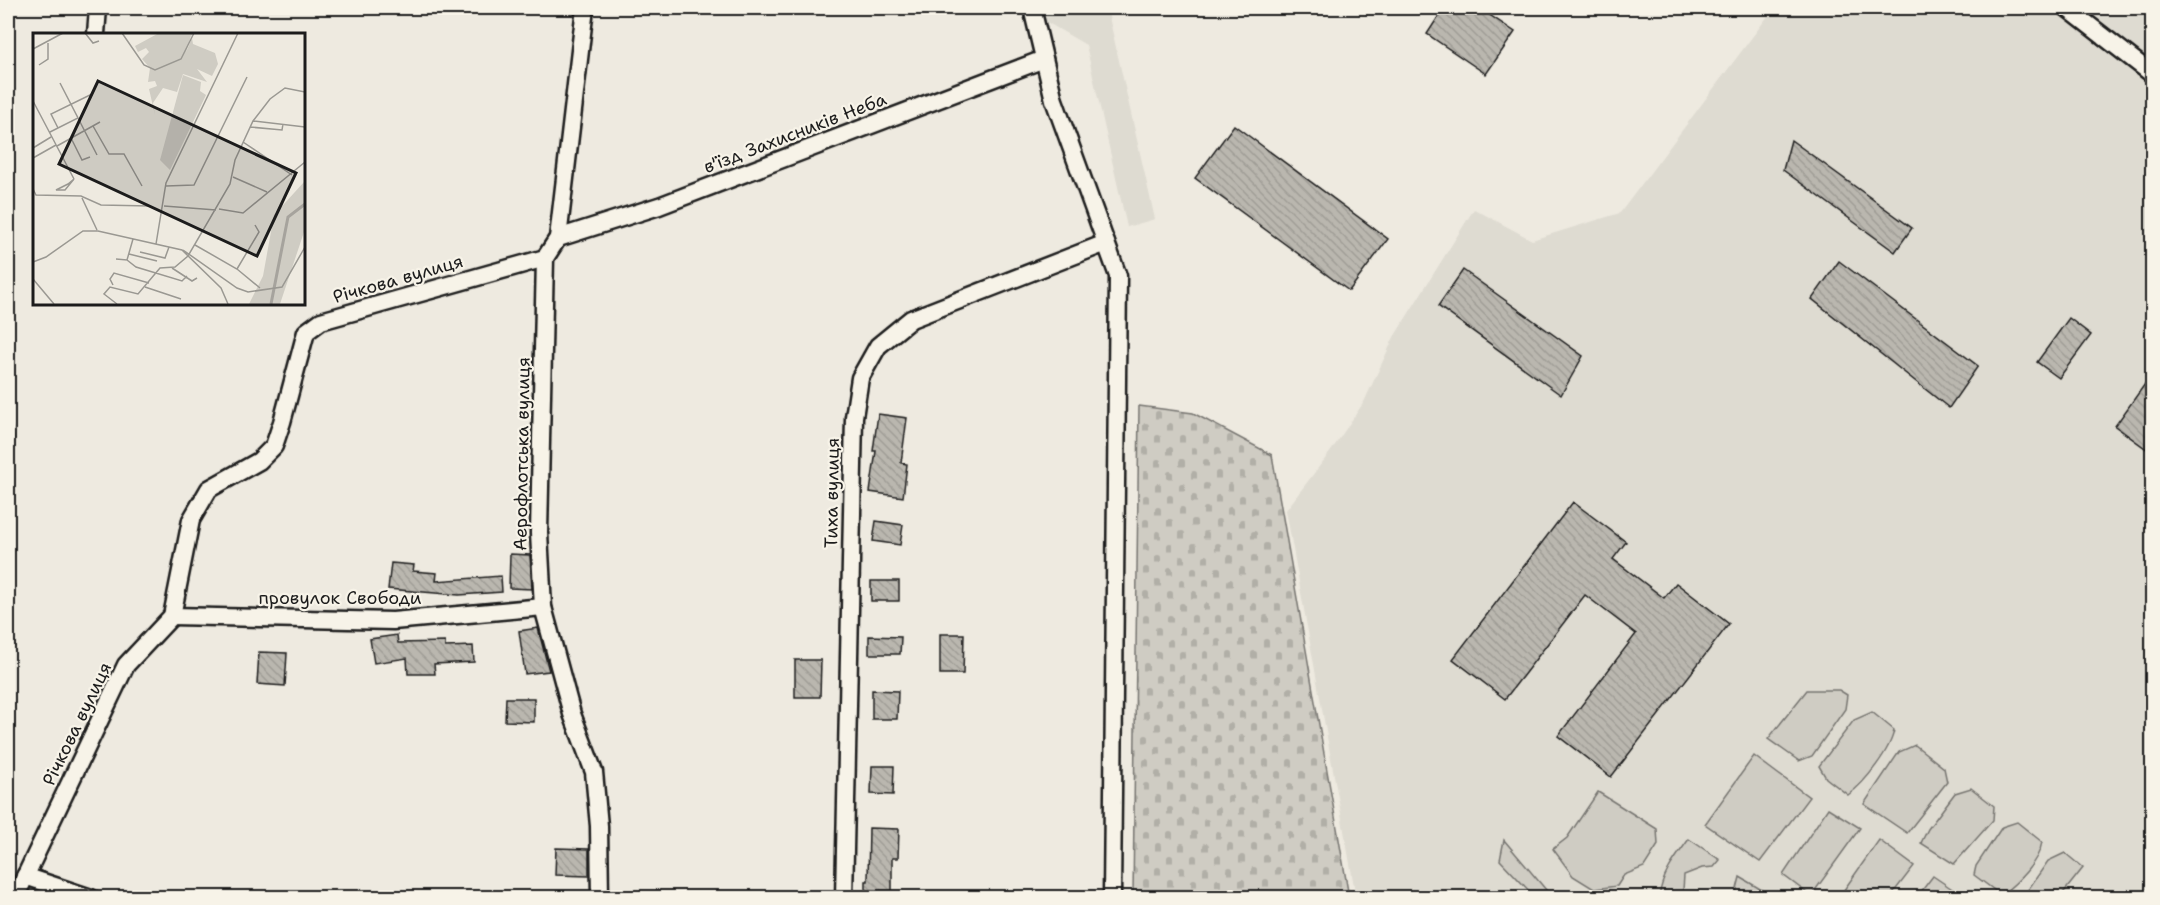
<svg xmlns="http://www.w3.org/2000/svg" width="2160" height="905" font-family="'Shantell Sans',sans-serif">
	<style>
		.built { fill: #dedbd1 }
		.grass { fill: #cfccc3; stroke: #767470; stroke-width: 1.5 }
		.cemetery { fill: url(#cemetery-stones); stroke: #767470; stroke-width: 1.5 }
		.building { fill: url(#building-back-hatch); stroke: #1c1c1c; stroke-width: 1.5 }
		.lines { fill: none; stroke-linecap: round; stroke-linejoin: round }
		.street-casing { stroke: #1c1c1c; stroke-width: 21 }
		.street { stroke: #f7f3e8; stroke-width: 16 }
		.labels { text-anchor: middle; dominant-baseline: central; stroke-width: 4.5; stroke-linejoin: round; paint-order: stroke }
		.street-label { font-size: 18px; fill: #1c1c1c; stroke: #f7f3e8 }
		.inset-river { fill: none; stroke: #a6a39d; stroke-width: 3 }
		.inset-road { fill: none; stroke: #9a9892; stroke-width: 1.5 }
		.view { fill: #1c1c1c; fill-opacity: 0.15; stroke: #1c1c1c; stroke-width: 3 }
		.inset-edge { fill: none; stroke: #1c1c1c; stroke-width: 3 }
	</style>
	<defs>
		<pattern id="cemetery-stones" width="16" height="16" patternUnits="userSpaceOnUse" patternTransform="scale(1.5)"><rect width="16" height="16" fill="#cfccc3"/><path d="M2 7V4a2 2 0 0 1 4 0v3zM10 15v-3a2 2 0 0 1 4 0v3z" fill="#b1afa7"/></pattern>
		<pattern id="building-back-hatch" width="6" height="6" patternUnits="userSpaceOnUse" patternTransform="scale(1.5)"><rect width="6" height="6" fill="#bab7af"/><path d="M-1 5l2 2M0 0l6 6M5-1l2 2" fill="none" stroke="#9f9d96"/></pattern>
	</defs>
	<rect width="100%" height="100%" fill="#eeeae0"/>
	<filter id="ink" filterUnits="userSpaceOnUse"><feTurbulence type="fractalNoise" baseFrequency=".0167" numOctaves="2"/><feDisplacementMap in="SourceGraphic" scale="12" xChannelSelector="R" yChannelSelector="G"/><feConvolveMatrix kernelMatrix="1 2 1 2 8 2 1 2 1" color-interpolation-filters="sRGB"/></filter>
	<g filter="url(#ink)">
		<g class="built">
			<polygon points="1040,8 1107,8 1155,219 1127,227 1086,45 1043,20"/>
			<polygon points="1774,8 2152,8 2152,897 1356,897 1286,510 1331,451 1364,402 1394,337 1474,209 1532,240 1620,213"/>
		</g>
		<g class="grass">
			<polygon points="8,411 14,438 8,460"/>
			<polygon points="1807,690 1839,690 1847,695 1845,709 1812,756 1799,761 1768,739"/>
			<path d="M 1872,712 L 1894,730 C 1891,749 1865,783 1848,795 L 1826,778 L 1819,766 L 1854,720 Z"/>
			<polygon points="1915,745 1944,768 1947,782 1907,833 1864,804 1899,752"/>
			<polygon points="1754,756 1809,797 1760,862 1705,824"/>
			<polygon points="1971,788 1994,806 1993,820 1954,864 1921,843 1928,829 1955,793"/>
			<polygon points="1598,792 1657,829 1658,845 1644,867 1624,875 1617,886 1594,889 1573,876 1553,849 1567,838"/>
			<polygon points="1828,808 1860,828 1811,896 1783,875"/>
			<path d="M 2017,822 L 2042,842 C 2039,862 2017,883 2001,895 L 1974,875 L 1976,866 L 2002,827 Z"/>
			<path d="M 1689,839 L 1720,860 L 1714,867 L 1702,868 L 1684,875 L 1683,890 L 1687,897 L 1659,897 C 1662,874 1676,857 1689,839 Z"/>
			<polygon points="1504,840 1552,897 1535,897 1500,860"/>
			<polygon points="1879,840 1914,866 1890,897 1839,897"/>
			<polygon points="2065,853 2083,868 2060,897 2023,897 2048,861"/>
			<polygon points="1933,876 1964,897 1917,897"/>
			<polygon points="1740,877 1772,896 1771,897 1735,897"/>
		</g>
		<polygon class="cemetery" points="1139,406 1193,413 1272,455 1349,897 1133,897"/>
		<g class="building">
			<polygon points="1444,8 1479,8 1515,32 1486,74 1427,34"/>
			<polygon points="1234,125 1388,239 1349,291 1195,178"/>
			<polygon points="1791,140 1912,228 1895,252 1783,170"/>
			<polygon points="1839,261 1978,366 1949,408 1812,299"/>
			<polygon points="1463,270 1583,356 1561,395 1438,306"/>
			<polygon points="2069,318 2091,335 2059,378 2037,362"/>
			<polygon points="2152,374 2152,453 2115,426"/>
			<polygon points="878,414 907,418 901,463 907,464 903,497 870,492 876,451 873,451"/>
			<polygon points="1573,502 1626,542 1613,559 1664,598 1676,583 1729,624 1611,777 1558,736 1636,634 1585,595 1505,699 1453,659"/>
			<polygon points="876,521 903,525 900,545 873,541"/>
			<polygon points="510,554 530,555 532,589 509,588"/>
			<polygon points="391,563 414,565 413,571 437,573 436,581 501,576 502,592 459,595 388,589"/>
			<rect x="871" y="581" width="28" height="20"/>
			<polygon points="538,628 549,671 525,674 519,631"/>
			<polygon points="940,634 964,634 963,674 940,674"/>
			<polygon points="397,635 398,643 445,642 445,647 473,646 474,662 434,664 435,674 408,674 407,658 374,663 370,639"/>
			<polygon points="869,636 901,637 900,654 869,654"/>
			<polygon points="259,652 287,653 285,686 257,684"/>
			<polygon points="795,660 821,660 820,697 795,697"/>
			<polygon points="872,690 898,691 897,719 872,719"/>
			<polygon points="506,698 534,698 534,722 505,721"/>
			<polygon points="872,766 894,766 893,795 871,794"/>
			<polygon points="869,828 899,829 898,858 892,858 892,897 866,897 866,881 868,881"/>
			<polygon points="556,848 589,849 589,876 555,875"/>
		</g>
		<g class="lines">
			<g class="street-casing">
				<g id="street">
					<polyline points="585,8 558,238 545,258 539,533 543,607 572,714 594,772 599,826 600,898"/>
					<polyline points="1032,8 1054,100 1118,276 1112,898"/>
					<polyline points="2067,8 2152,74"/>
					<polyline points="96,34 98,8"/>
					<polyline points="558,238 659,206 1044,59"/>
					<polyline points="172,616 393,621 543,607"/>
					<polyline points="25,876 91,898"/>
					<polyline points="15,898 126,665 172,616 191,520 209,489 259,461 274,446 282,422 306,332 321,321 545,258"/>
					<polyline points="844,898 854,417 860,378 878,346 911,319 1106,243"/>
				</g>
			</g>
			<use href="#street" class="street"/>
		</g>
	</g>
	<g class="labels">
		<g class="street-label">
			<text transform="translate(795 133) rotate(-21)">в'їзд Захисників Неба</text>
			<text transform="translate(398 279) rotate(-16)">Річкова вулиця</text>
			<text transform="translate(522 454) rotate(-89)">Аерофлотська вулиця</text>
			<text transform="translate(832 493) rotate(-89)">Тиха вулиця</text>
			<text x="340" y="598">провулок Свободи</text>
			<text transform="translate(77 724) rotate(-64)">Річкова вулиця</text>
		</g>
	</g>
	<g transform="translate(33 33)">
		<rect width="272" height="272" fill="#eeeae0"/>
		<path d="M 126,0 L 161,0 L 158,3 L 153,19 L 159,5 L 160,11 L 182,20 L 185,31 L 179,43 L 164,36 L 174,49 L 150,41 L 144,59 L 130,55 L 120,70 L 122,82 L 116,56 L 124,53 L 122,48 L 115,49 L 117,35 L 109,26 L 116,19 L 113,15 L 105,19 L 102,13 ZM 271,149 L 271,199 L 247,271 L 216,271 L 230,243 L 241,182 Z" fill="#cfccc3"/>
		<path d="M 150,42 L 168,49 L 167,58 L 173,62 L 137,137 L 127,127 Z" fill="#cfccc3"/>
		<path class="inset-river" d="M 238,271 L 255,184 L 272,171"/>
		<path class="inset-road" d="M 52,0 L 60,10 L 66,8M 89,0 L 111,32 L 122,37 L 148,26 L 161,0M 0,16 L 30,0M 6,32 L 15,26 L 15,10M 0,68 L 41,146M 45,85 L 64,122M 220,88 L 272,94M 60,93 L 76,121 L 91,121 L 109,153M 217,94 L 249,97 L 250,91M 25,95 L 18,81 L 59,61M 17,99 L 45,85 L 27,50M 38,105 L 49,127 L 57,124M 210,109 L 259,142M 24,113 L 67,89M 0,115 L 18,104M 0,125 L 23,112M 200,144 L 234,159M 41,146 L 32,157 L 23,157 L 35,151 ZM 133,153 L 161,152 L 214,44M 0,156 L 3,162 L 48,163 L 68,172 L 117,173M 49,165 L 64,197M 131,173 L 183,177M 186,176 L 210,180 L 272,129M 123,211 L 133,150 L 205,0M 162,212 L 204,236 L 227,255M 150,217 L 204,255 L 215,259 L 249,254 L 272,214M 107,219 L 132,225 L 136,214M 96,221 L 124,228M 83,226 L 94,227 L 100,206M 94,227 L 103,234 L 149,248 L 154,243M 0,229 L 13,224 L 50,198 L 65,198 L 149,217 L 188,255 L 195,271M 139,235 L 159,248 L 164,245M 204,236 L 226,199 L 222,192M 0,246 L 21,271M 80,252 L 77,246 L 81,240 L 116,250M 112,254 L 148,266M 84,271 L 71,261 L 77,254 L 105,261 L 127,235 L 142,234 L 155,223 L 197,151 L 202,127 L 220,88 L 237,66 L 252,55 L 272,59"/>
		<path class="view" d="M 65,48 L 263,140 L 224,223 L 26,131 Z"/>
		<rect width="272" height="272" class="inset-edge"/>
	</g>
	<rect width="2160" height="905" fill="none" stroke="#f7f3e8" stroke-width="30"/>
	<rect x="15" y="15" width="2130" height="875" fill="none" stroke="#1c1c1c" stroke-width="2" filter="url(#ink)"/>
</svg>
